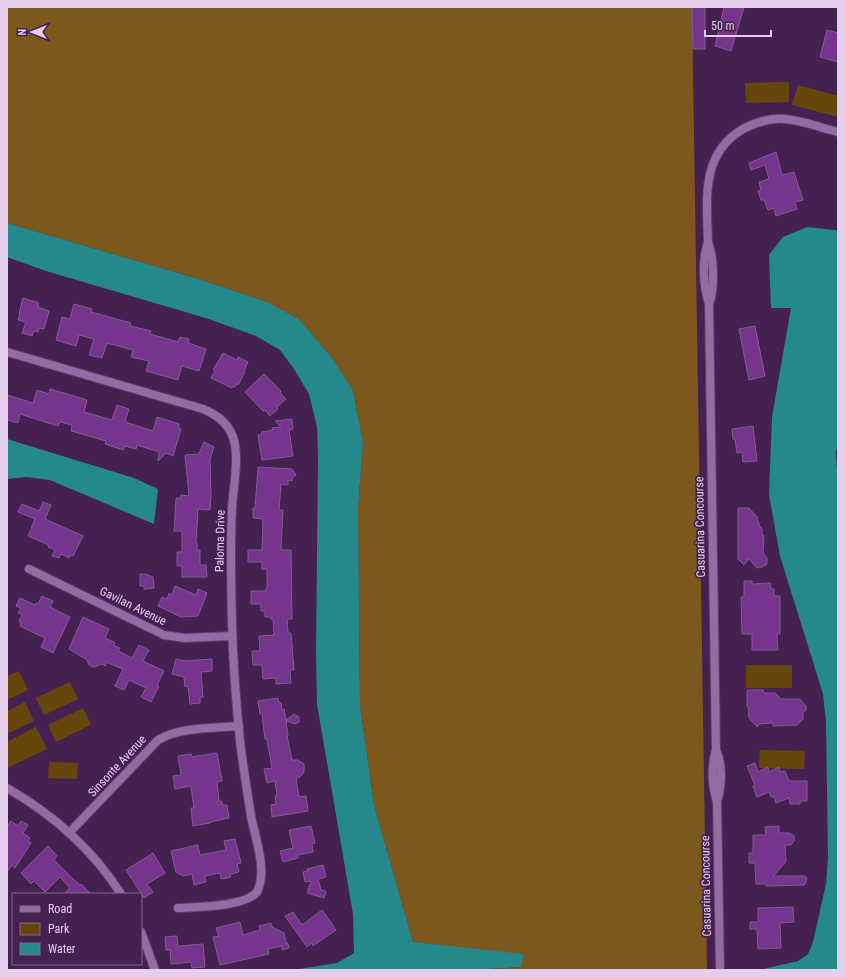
<svg xmlns="http://www.w3.org/2000/svg" width="845" height="977" font-family="'Roboto Condensed',sans-serif">
	<style>
		.green { fill: #67460c }
		.forest { fill: #7c581c }
		.water { fill: #25898b }
		.building { fill: #75358c; stroke: #835b92 }
		.lines { fill: none; stroke-linecap: round; stroke-linejoin: round }
		.minor-casing { stroke: #5f3d6a; stroke-width: 10 }
		.minor { stroke: #946ca3; stroke-width: 8 }
		.labels { text-anchor: middle; dominant-baseline: central; stroke-width: 3.5; stroke-linejoin: round; paint-order: stroke }
		.street-label { font-size: 12px; fill: #e4ceec; stroke: #452152 }
	</style>
	<rect width="100%" height="100%" fill="#452152"/>
	<g class="green">
		<polygon points="789,82 789,102 746,103 745,83"/>
		<polygon points="798,85 838,96 838,117 792,105"/>
		<rect x="746" y="665" width="46" height="23"/>
		<polygon points="19,671 28,690 7,700 7,676"/>
		<polygon points="70,682 78,699 44,715 36,698"/>
		<polygon points="25,702 34,721 7,734 7,711"/>
		<polygon points="83,708 91,725 56,742 48,725"/>
		<polygon points="36,727 47,749 7,768 7,742"/>
		<polygon points="760,750 805,751 804,769 759,768"/>
		<polygon points="49,762 78,763 77,779 48,778"/>
	</g>
	<polygon class="forest" points="7,7 90,7 94,8 96,7 692,7 707,970 469,970 521,967 460,948 413,942 374,805 360,705 358,509 363,442 353,390 330,355 299,319 267,302 202,280 7,223"/>
	<g class="water">
		<polygon points="7,223 202,280 267,302 299,319 330,355 353,390 363,442 358,509 360,705 374,805 413,942 524,954 521,967 469,970 293,970 337,963 354,953 353,914 317,704 316,653 318,457 317,427 309,394 294,369 280,350 256,336 209,319 46,271 7,257"/>
		<polygon points="807,227 835,230 838,231 838,445 836,451 838,492 838,970 759,970 798,961 808,954 813,942 826,884 828,858 826,722 823,694 780,556 769,495 772,417 791,308 771,308 769,255 783,237"/>
		<polygon points="7,439 134,478 158,489 154,524 50,480 27,477 7,479"/>
	</g>
	<g class="building">
		<polygon points="692,7 705,7 705,49 693,49"/>
		<polygon points="724,7 744,7 731,51 715,46"/>
		<polygon points="827,30 838,33 838,62 820,57"/>
		<polygon points="776,152 782,175 794,172 803,200 795,202 797,209 776,216 774,208 768,210 764,200 761,200 758,191 761,190 759,182 769,179 765,165 751,170 749,163"/>
		<polygon points="23,298 39,303 38,307 49,311 44,329 39,328 38,332 34,331 32,336 22,333 26,322 18,320 20,314 19,314"/>
		<polygon points="74,304 92,309 91,312 131,323 130,326 151,331 150,334 178,342 180,337 189,339 188,343 206,349 199,371 182,366 178,380 146,371 149,361 131,357 133,350 107,343 102,358 89,355 94,339 79,335 76,346 56,340 62,317 70,319"/>
		<polygon points="755,326 765,376 749,380 739,329"/>
		<polygon points="223,353 237,360 238,357 248,362 244,371 245,372 238,385 237,383 235,387 233,386 232,388 211,378 215,371 213,370"/>
		<polygon points="264,374 281,391 280,393 286,399 277,407 278,409 270,416 265,410 263,411 245,392"/>
		<polygon points="50,389 87,400 84,412 112,420 117,405 129,409 125,422 153,431 157,417 179,424 178,427 181,429 173,456 166,453 158,461 159,452 137,445 136,449 125,446 123,450 105,444 106,441 71,431 72,425 60,422 58,426 20,414 18,423 7,420 7,395 33,403 37,390 49,394"/>
		<polygon points="292,419 293,429 289,430 293,456 262,460 258,435 262,434 262,432 273,430 272,428 281,427 275,421"/>
		<polygon points="753,426 757,461 743,462 742,452 737,453 735,439 733,439 732,429"/>
		<polygon points="204,442 214,447 210,459 211,496 210,510 198,509 196,543 197,543 197,550 200,550 200,565 206,565 207,577 182,577 182,566 177,566 177,552 182,552 182,531 174,531 176,498 181,498 181,495 189,496 185,455 199,454"/>
		<polygon points="258,467 292,469 296,475 292,478 292,481 288,480 288,485 281,484 279,510 283,510 281,550 291,550 292,619 287,619 288,633 291,633 294,670 290,670 291,683 276,684 276,678 263,679 262,665 253,665 252,651 260,651 259,636 274,635 273,619 271,619 271,617 265,617 265,611 261,611 261,604 251,604 251,591 266,591 266,588 267,588 267,569 262,569 262,562 248,562 248,550 262,550 263,519 253,518 253,508 255,508"/>
		<polygon points="43,502 51,505 45,519 83,536 73,556 70,555 69,558 61,554 59,558 52,556 55,550 48,547 49,545 28,536 35,519 18,512 22,504 39,511"/>
		<polygon points="738,508 749,508 758,518 757,520 759,522 759,526 762,528 762,535 764,536 763,553 767,558 767,564 762,567 757,568 749,559 744,565 738,559"/>
		<polygon points="140,574 146,574 153,577 154,588 144,589 144,586 140,586"/>
		<polygon points="744,581 752,581 752,584 770,583 771,589 774,589 774,596 780,596 780,634 777,634 778,650 752,650 752,634 742,634 741,597 744,597"/>
		<polygon points="175,586 196,595 198,589 207,593 198,616 181,617 158,606 162,597 167,599 169,593 172,595"/>
		<polygon points="42,596 53,601 50,607 70,617 53,653 41,647 45,638 20,626 21,622 19,621 22,615 18,613 21,608 16,606 20,598 35,605 36,603 38,604"/>
		<polygon points="83,617 109,629 105,638 115,643 114,646 120,648 118,651 132,658 139,645 149,650 143,661 164,671 157,685 159,686 151,702 141,697 146,688 129,680 124,690 115,686 123,669 106,662 105,666 102,664 94,667 89,665 87,660 69,649"/>
		<polygon points="176,659 186,661 212,659 212,671 201,672 203,697 200,697 200,703 190,704 188,686 185,687 184,677 172,674"/>
		<polygon points="747,690 763,690 764,693 775,693 781,699 800,699 806,706 806,710 803,712 803,719 797,725 773,726 773,723 759,724 757,727 749,718 748,706 747,706"/>
		<polygon points="278,698 279,703 281,703 282,710 284,709 286,720 294,714 299,717 299,722 295,724 286,721 288,736 287,736 292,760 298,760 304,764 304,772 300,777 296,778 299,797 306,796 308,811 272,817 271,805 276,804 275,796 277,795 275,781 267,783 264,769 272,768 267,739 265,739 262,714 260,714 258,701"/>
		<polygon points="217,753 222,781 217,782 219,801 222,801 222,805 227,805 229,818 210,822 210,823 193,826 191,808 194,808 191,786 175,789 173,776 181,775 178,756 191,754 192,757"/>
		<polygon points="755,763 758,772 768,767 769,772 779,767 780,772 785,771 789,781 807,781 807,801 800,801 800,804 790,804 789,798 776,803 774,796 771,797 769,792 757,797 753,786 755,785 747,766"/>
		<polygon points="11,821 18,826 21,821 28,825 23,833 30,838 28,841 31,843 15,868 12,865 7,872 7,827"/>
		<polygon points="311,826 315,843 312,844 313,852 298,855 298,858 283,862 280,851 293,848 289,830"/>
		<polygon points="779,826 779,833 790,833 794,836 794,841 791,845 785,845 786,862 773,876 804,876 807,878 806,882 804,885 766,886 766,884 756,884 755,863 749,863 749,853 753,853 753,835 766,835 765,827"/>
		<polygon points="235,839 241,863 237,864 239,872 230,874 231,877 221,879 220,873 205,876 206,882 194,885 192,874 183,876 176,872 171,851 198,845 200,855 226,850 224,841"/>
		<polygon points="48,846 57,856 54,860 73,879 80,885 81,884 91,894 64,894 70,888 60,877 45,892 34,881 31,884 21,873"/>
		<polygon points="153,853 165,873 147,884 153,892 144,898 126,870"/>
		<polygon points="323,865 326,877 318,879 321,890 326,891 324,898 307,893 311,881 305,882 303,872 308,871 307,869"/>
		<polygon points="793,907 794,922 780,923 781,948 758,949 757,929 750,929 750,922 758,922 758,908"/>
		<polygon points="322,910 336,930 313,946 312,943 307,947 285,916 293,912 302,925"/>
		<polygon points="240,922 243,935 260,930 259,926 271,923 272,927 284,933 286,942 288,944 289,948 282,950 282,946 268,949 269,954 220,965 213,937 219,936 216,928"/>
		<polygon points="177,936 178,946 203,944 205,967 192,968 191,962 171,964 170,950 166,950 165,937"/>
	</g>
	<g class="lines">
		<g class="minor-casing">
			<g id="minor">
				<path d="M 708,242 C 714,257 715,290 709,304"/>
				<path d="M 7,352 L 203,409 C 217,415 227,422 233,437 C 240,457 233,487 232,509 C 230,547 231,585 232,623 C 233,663 236,702 240,741 C 243,766 247,791 251,816 C 255,837 267,869 258,890 C 250,907 195,907 178,908"/>
				<polyline points="29,569 164,635 185,638 232,636"/>
				<path d="M 716,750 C 723,765 722,785 717,801"/>
				<path d="M 7,788 C 52,814 93,850 121,894"/>
				<path d="M 69,833 L 158,740 C 179,727 214,728 239,726"/>
				<polyline points="141,932 155,970"/>
				<path d="M 720,970 L 717,802 C 712,786 711,766 716,750 L 709,304 C 703,286 702,260 708,242 C 707,200 700,154 743,129 C 756,122 770,118 784,119 C 802,120 821,128 838,132"/>
			</g>
		</g>
		<use href="#minor" class="minor"/>
	</g>
	<g class="labels">
		<g class="street-label">
			<text transform="translate(700 527) rotate(-91)">Casuarina Concourse</text>
			<text transform="translate(220 541) rotate(-89)">Paloma Drive</text>
			<text transform="translate(133 606) rotate(26)">Gavilan Avenue</text>
			<text transform="translate(117 766) rotate(-47)">Sinsonte Avenue</text>
			<text transform="translate(706 886) rotate(-91)">Casuarina Concourse</text>
		</g>
	</g>
	<rect width="845" height="977" fill="none" stroke="#e4ceec" stroke-width="16"/>
	<rect x="12" y="893" width="130" height="72" fill="#452152" stroke="#856690"/>
	<rect x="20" y="906" width="20" height="6" fill="#946ca3" stroke="#856690"/>
	<text x="48" y="913" font-size="12" fill="#e4ceec">Road</text>
	<rect x="20" y="923" width="20" height="12" fill="#67460c" stroke="#856690"/>
	<text x="48" y="933" font-size="12" fill="#e4ceec">Park</text>
	<rect x="20" y="943" width="20" height="12" fill="#25898b" stroke="#856690"/>
	<text x="48" y="953" font-size="12" fill="#e4ceec">Water</text>
	<g transform="translate(32 32) rotate(270)" stroke="#452152" stroke-width="3" paint-order="stroke">
	<path d="M0-3L7 15L0 10L-7 15Z" fill="#e4ceec"/>
	<text y="-6" font-size="11" font-weight="bold" text-anchor="middle" fill="#e4ceec">N</text>
	</g>
	<path d="M705 30v6h66v-6" fill="none" stroke="#e4ceec" stroke-width="2"/>
	<text x="711" y="30" font-size="12" fill="#e4ceec" stroke="#452152" stroke-width="3" paint-order="stroke">50 m</text>
</svg>
